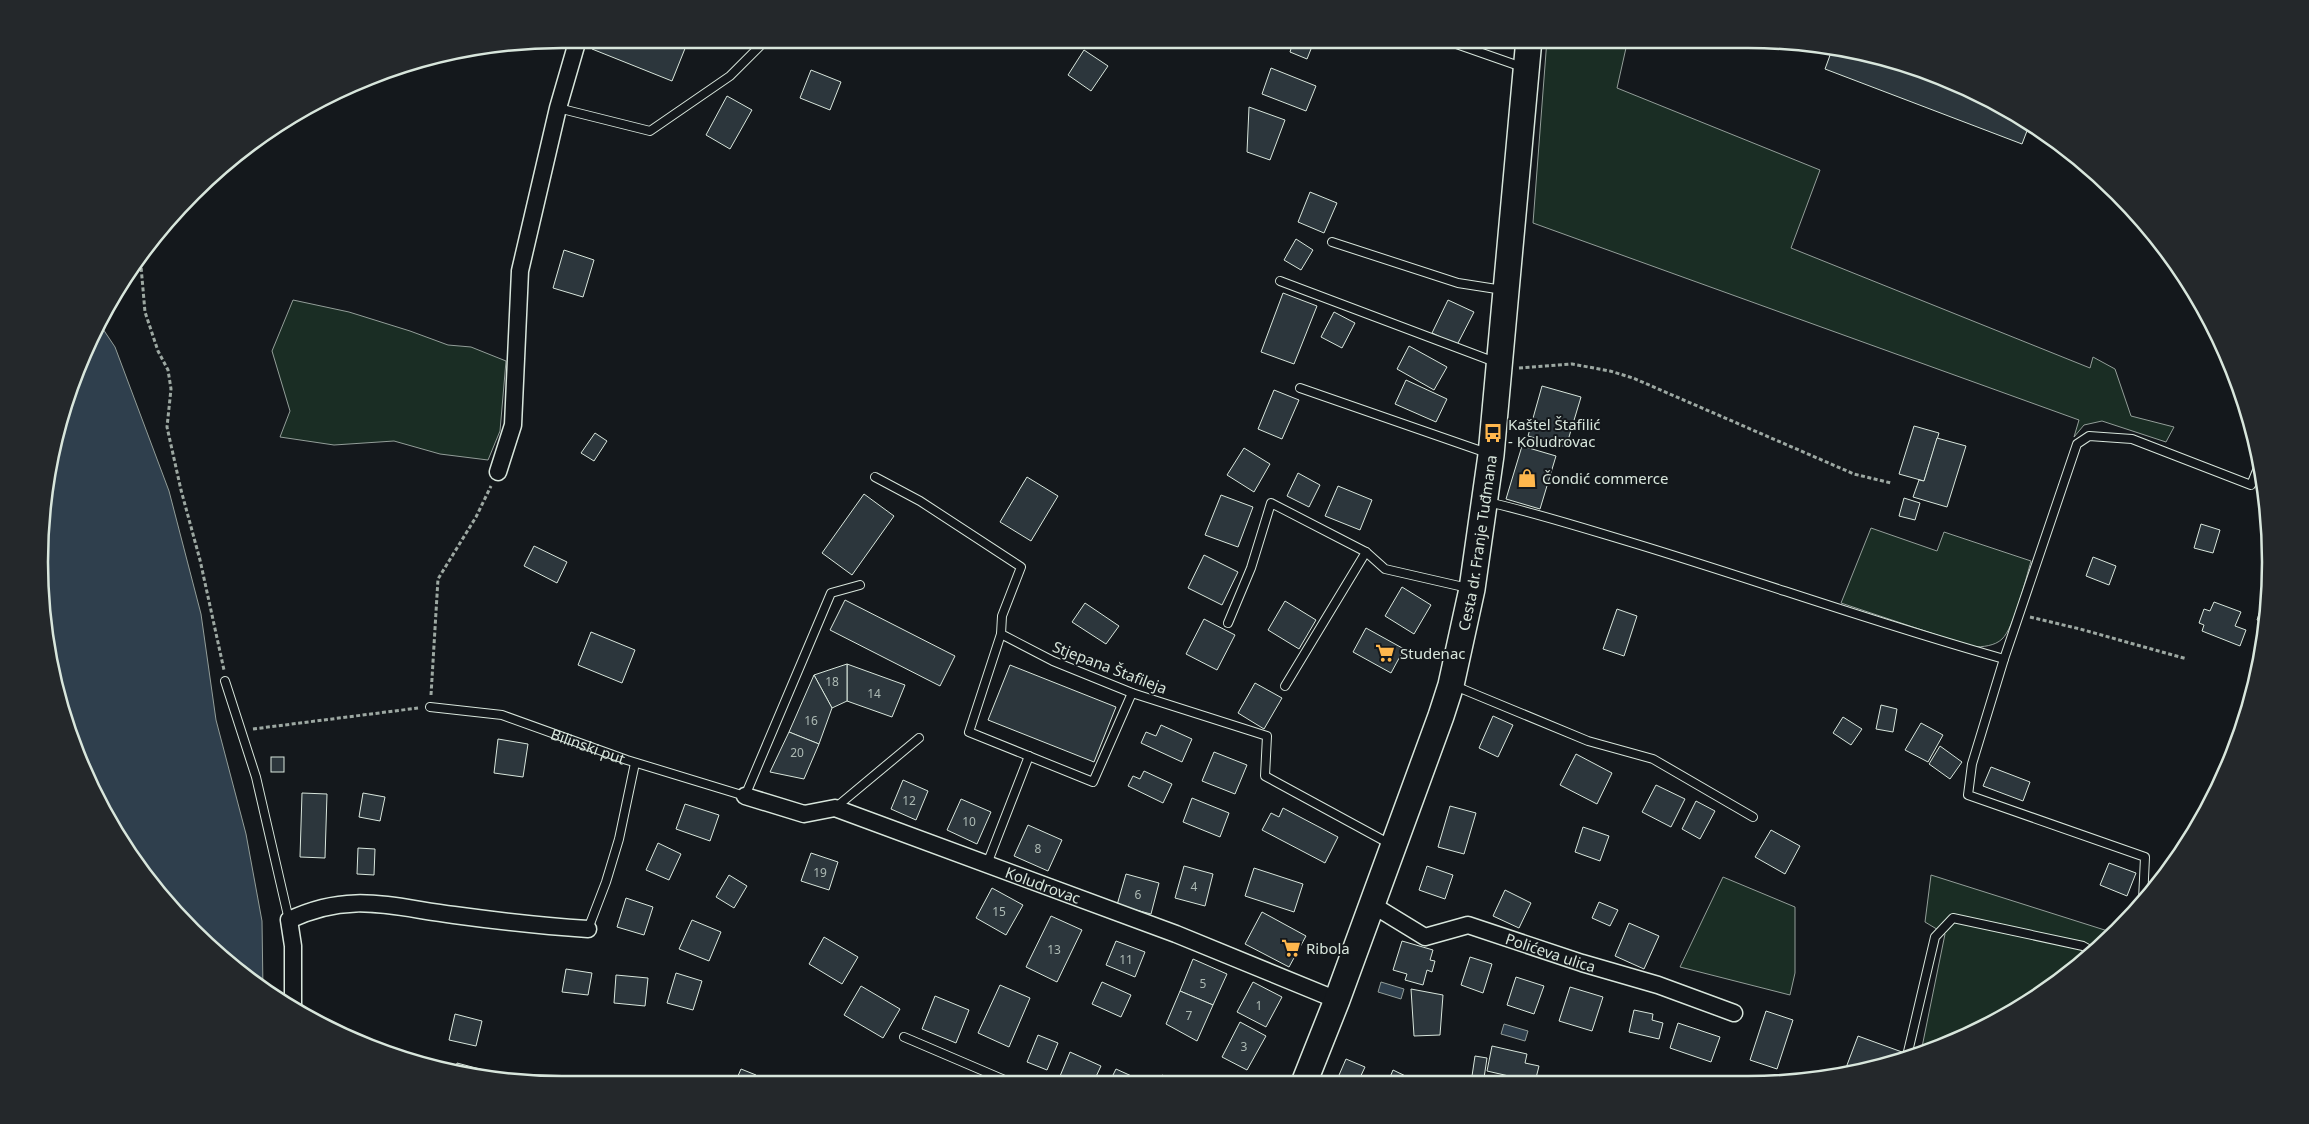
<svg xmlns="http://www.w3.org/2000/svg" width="2309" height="1124" font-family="'Noto Sans',sans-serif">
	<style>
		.green { fill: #1a2d24; stroke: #939e99 }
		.water { fill: #2f3f4d; stroke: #939e99 }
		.building { fill: #2c363c; stroke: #d8e6dc }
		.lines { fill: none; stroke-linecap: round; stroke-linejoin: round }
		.service-casing { stroke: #d8e6dc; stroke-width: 10 }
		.minor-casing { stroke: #d8e6dc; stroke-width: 19 }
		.primary-casing { stroke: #d8e6dc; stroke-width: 28 }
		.path { stroke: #9da8a2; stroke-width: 3; stroke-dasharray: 4 2.5; stroke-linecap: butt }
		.service { stroke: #14181c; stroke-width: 8 }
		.minor { stroke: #14181c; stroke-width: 16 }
		.primary { stroke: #14181c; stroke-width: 25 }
		.labels { text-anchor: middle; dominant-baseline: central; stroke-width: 4; stroke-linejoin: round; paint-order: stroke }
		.number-label { font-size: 12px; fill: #adbab4 }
		.poi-label { font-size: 15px; fill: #d8e6dc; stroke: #14181c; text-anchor: start }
		.street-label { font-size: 15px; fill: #d8e6dc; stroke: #14181c }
		.rim { fill: none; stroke: #d8e6dc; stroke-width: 2.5 }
	</style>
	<rect width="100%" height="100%" fill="#14181c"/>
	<g class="green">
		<polygon points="1547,39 1628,39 1617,88 1820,170 1791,248 2090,368 2093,357 2115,369 2131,416 2174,427 2166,442 2102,421 2084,425 2074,437 2079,420 1533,223"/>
		<polygon points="293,300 349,312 410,331 448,345 471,347 506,361 500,431 488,460 440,454 394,441 334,445 280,437 290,411 272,351"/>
		<path d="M 1871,528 L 1937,551 L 1944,532 L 2031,561 C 2026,578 2014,628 2002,639 C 1995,646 1982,647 1973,647 L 1841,603 Z"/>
		<polygon points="1931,875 2111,932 2065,977 1947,1046 1921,1052 1945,934 1925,922"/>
		<polygon points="1723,877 1795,907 1795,973 1790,995 1680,967"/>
	</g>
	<g class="water">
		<polygon points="99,323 115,347 169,491 201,614 216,720 246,834 262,921 263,991 217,955 147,880 93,794 66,730 43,631 39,562 49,460 78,362"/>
		<polygon points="1381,982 1404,989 1401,999 1378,992"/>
		<polygon points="1504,1024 1528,1031 1525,1041 1501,1034"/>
	</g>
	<g class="building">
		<polygon points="596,39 682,39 688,41 672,81 592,49"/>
		<polygon points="1292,39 1315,39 1307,59 1290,52 1294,39"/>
		<polygon points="1833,47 1849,49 1948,79 2030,123 2022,144 1825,69"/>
		<polygon points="1084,50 1108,66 1091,91 1068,75"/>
		<polygon points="1271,68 1316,86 1306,111 1262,94"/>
		<polygon points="811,70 841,82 830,110 800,98"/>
		<polygon points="727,96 752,110 730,149 706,135"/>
		<polygon points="1249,107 1285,120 1270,160 1247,152"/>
		<polygon points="1310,192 1337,203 1324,233 1298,222"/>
		<polygon points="1296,239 1313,250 1301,270 1284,260"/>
		<polygon points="564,250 594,260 583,297 553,288"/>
		<polygon points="1283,293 1317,306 1294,364 1261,352"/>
		<polygon points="1448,300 1474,312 1457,345 1432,333"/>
		<polygon points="1334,312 1355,323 1342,348 1321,337"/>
		<polygon points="1409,346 1447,367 1434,390 1397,369"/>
		<polygon points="1406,380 1447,399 1436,422 1395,404"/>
		<polygon points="1542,386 1581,397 1566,447 1528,436"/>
		<polygon points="1274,390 1299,400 1282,439 1258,429"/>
		<polygon points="1914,426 1939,433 1924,481 1899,474"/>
		<polygon points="595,433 607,441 594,461 581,453"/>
		<polygon points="1937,438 1966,446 1947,507 1913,497 1919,480 1924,481"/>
		<polygon points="1522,446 1556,456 1540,509 1506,499"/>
		<polygon points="1244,448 1270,464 1254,492 1227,475"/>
		<polygon points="1298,473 1320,485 1309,507 1287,496"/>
		<polygon points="1027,477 1058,496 1031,541 1000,522"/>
		<polygon points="1338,486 1372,500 1360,530 1325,516"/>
		<polygon points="864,494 894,516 852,575 822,553"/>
		<polygon points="1221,495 1253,507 1238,547 1205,535"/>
		<polygon points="1904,498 1920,503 1915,520 1899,516"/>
		<polygon points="2201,524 2220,530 2213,553 2194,548"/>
		<polygon points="534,546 567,562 557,583 524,566"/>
		<polygon points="1204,555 1238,572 1222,605 1188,588"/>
		<polygon points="2093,557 2116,566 2109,585 2086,576"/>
		<polygon points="1402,587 1431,605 1414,634 1385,616"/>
		<polygon points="2264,599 2267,600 2264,623 2257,620"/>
		<polygon points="845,600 955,656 940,686 830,630"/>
		<polygon points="1285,601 1316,620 1299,649 1268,630"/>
		<polygon points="2214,602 2241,612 2235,626 2246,630 2240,646 2202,631 2204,625 2199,623 2204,609 2210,611"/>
		<polygon points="1085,603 1119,626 1106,644 1072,622"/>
		<polygon points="1617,609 1637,616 1624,656 1603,649"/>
		<polygon points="1204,619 1235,635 1217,670 1186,654"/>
		<polygon points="1366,628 1404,649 1391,673 1353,652"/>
		<polygon points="591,632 635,650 622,683 578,665"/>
		<polygon points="847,664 905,685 892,717 847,701"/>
		<polygon points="847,664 847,701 832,708 814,675"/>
		<polygon points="1010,665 1116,707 1094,762 988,720"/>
		<polygon points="814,675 832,708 819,744 789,732"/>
		<polygon points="1255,683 1282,698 1264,729 1238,713"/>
		<polygon points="1881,705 1897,709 1893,732 1876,729"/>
		<polygon points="1493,716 1513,725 1498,757 1479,748"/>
		<polygon points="1843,717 1862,729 1851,745 1833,733"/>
		<polygon points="1921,723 1943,735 1928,762 1905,750"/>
		<polygon points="1161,725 1192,739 1182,762 1141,743 1146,732 1156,736"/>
		<polygon points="789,732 819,744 804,779 770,772"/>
		<polygon points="498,739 528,744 523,777 494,773"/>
		<polygon points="1940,746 1962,762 1950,779 1929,764"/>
		<polygon points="1214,752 1247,765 1235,794 1202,781"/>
		<polygon points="1576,754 1612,773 1597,804 1560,785"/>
		<rect x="271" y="757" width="13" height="15"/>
		<polygon points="1991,767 2030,782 2023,801 1983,786"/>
		<polygon points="1144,771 1172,784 1163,803 1128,786 1133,776 1140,779"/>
		<polygon points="903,780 928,791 916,820 891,809"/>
		<polygon points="1656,785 1685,799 1671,827 1642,812"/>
		<polygon points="302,793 327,794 325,858 300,857"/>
		<polygon points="363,793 385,797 380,821 359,817"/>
		<polygon points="1192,798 1229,813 1220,837 1183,822"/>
		<polygon points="961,799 991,812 977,844 947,830"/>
		<polygon points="1696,801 1715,811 1700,839 1682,829"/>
		<polygon points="685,804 719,815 710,841 676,829"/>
		<polygon points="1450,806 1476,813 1464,854 1438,847"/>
		<polygon points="1283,808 1338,837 1325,863 1262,830 1271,813 1279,817"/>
		<polygon points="1028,825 1062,840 1048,871 1014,856"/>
		<polygon points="1583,827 1609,836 1600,861 1575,852"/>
		<polygon points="1771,830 1800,846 1785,874 1755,857"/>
		<polygon points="658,843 681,854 669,880 646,870"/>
		<polygon points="358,848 375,849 374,875 357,874"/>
		<polygon points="811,853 838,862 829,890 801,881"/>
		<polygon points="2109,863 2136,873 2127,896 2100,885"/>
		<polygon points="1184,866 1213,874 1205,906 1175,898"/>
		<polygon points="1427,866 1453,875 1445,899 1419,890"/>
		<polygon points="1254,868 1303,884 1294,912 1245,896"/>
		<polygon points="1126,874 1159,883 1151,914 1117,905"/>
		<polygon points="729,875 747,886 734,908 716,897"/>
		<polygon points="992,888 1023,905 1006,935 976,918"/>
		<polygon points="1505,890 1531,903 1519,928 1493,916"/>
		<polygon points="626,898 653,907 644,935 617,927"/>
		<polygon points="1599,902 1618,910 1610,926 1592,918"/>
		<polygon points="1262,912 1306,936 1289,967 1245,944"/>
		<polygon points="1051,916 1082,930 1057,982 1026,967"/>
		<polygon points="692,920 721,932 709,961 679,949"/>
		<polygon points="1629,923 1659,936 1644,969 1615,956"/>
		<polygon points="824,937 858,957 842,984 809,964"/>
		<polygon points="1116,941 1145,952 1135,977 1106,965"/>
		<polygon points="1402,941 1433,950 1430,960 1435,961 1432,972 1427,970 1423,985 1405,980 1407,974 1393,970"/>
		<polygon points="1470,957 1492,964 1483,993 1461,985"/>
		<polygon points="1193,959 1227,974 1213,1005 1180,991"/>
		<polygon points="566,969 592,973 588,995 562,992"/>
		<polygon points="676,973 702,981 693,1010 667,1003"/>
		<polygon points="616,975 648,978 645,1006 614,1003"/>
		<polygon points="1516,977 1544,986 1534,1014 1507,1005"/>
		<polygon points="1102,982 1131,995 1121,1017 1092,1004"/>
		<polygon points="1253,982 1282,997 1266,1027 1237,1012"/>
		<polygon points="1000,985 1030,998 1009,1047 978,1033"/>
		<polygon points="861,986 900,1009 883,1038 844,1015"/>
		<polygon points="1570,987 1603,997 1592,1031 1559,1021"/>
		<polygon points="1411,989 1443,995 1440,1035 1414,1036"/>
		<polygon points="1180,991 1213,1005 1197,1041 1166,1024"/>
		<polygon points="935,996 969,1010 956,1043 922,1029"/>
		<polygon points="1634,1010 1653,1014 1652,1020 1663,1023 1659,1039 1629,1032"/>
		<polygon points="1766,1011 1793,1020 1777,1069 1750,1060"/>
		<polygon points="455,1014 482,1021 476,1046 449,1040"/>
		<polygon points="1240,1022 1266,1036 1247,1070 1222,1057"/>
		<polygon points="1678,1023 1720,1037 1711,1062 1670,1048"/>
		<polygon points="1038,1035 1058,1043 1047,1070 1027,1062"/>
		<polygon points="1858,1036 1902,1052 1900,1058 1844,1073"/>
		<polygon points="1492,1046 1527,1054 1525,1063 1539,1066 1535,1082 1487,1071"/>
		<polygon points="1070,1052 1101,1066 1093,1083 1063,1083 1058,1081"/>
		<polygon points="1475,1056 1487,1058 1484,1078 1472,1076"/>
		<polygon points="1346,1059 1365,1067 1358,1082 1336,1082"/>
		<polygon points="457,1063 499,1074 497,1079 454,1074"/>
		<polygon points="741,1069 756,1075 752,1085 734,1085"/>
		<polygon points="1116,1069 1147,1083 1109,1083"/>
		<polygon points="1393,1070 1418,1082 1388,1082"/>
		<polygon points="1162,1075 1180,1083 1159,1083"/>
		<polygon points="1236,1076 1248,1083 1232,1083"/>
	</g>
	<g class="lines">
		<g class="service-casing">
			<g id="service">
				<polyline points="1442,39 1522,67"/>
				<polyline points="558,108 650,131 730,76 767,39"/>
				<polyline points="1332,242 1458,283 1503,290"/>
				<polyline points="1280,281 1495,362"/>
				<polyline points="1300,388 1487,453"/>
				<polyline points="875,477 920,501 1021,567 1002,616 1001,634 1053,661 1132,693 1267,736 1265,776 1390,844"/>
				<path d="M 1488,502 C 1536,513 1583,528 1630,542 C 1756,580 1878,624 2004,659"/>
				<polyline points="1228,623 1251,568 1271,503 1366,552 1385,569 1468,588"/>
				<polyline points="1001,634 969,732 1093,782 1132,693"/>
				<polyline points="225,681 256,777 289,920"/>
				<polyline points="1285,686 1366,552"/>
				<polyline points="1455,686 1588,741 1653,759 1753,817"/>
				<path id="s1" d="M 430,707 L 502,715 L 627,760 L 745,796 L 831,593 L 860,585"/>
				<polyline points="835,808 919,738"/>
				<polyline points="987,864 1029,756"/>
				<polyline points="2143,900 2145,857 1968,795 1972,764 2004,659 2077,444 2089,436 2132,439 2251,485 2260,463"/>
				<polyline points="588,929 606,882 619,839 635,763"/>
				<polyline points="904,1037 1014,1084"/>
				<polyline points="1907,1056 1935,937 1953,918 2083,946 2092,951"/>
			</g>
		</g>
		<g class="minor-casing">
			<g id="minor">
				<polyline points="498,472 513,425 520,271 558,108 578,39"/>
				<path id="s2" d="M 745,796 L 804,814 L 835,808 L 1176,934 L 1337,1000"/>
				<path id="s3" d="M 1371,904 L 1425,937 L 1468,925 L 1582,963 L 1658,985 L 1734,1013"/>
				<path d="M 293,1009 L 293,946 L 289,920 C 350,891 391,907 454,915 C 498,921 543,926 588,929"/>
			</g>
		</g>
		<g class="primary-casing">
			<g id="primary">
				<path id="s4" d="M 1304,1083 L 1337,1000 L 1441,716 L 1451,685 L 1472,589 L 1491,455 L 1529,39"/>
			</g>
		</g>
		<g class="path">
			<polyline points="140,255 145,312 158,351 168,370 171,389 167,427 181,490 200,560 224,670"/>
			<polyline points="1519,368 1572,364 1610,371 1633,378 1854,474 1891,483"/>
			<polyline points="2030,617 2080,629 2187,659"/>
			<polyline points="431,695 438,579 476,517 491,486"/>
			<polyline points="253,729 418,708"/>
		</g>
		<use href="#service" class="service"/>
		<use href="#minor" class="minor"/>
		<use href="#primary" class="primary"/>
	</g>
	<defs>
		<g id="bus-bare" transform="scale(1.5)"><path d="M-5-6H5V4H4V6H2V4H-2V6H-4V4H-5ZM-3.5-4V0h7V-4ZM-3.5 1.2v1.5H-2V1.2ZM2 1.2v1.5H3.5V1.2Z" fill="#ffb74d" stroke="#14181c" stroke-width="2.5" paint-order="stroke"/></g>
		<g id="shop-bare" transform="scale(1.5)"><path d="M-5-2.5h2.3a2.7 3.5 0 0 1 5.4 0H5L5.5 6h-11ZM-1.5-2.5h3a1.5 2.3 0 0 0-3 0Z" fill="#ffb74d" stroke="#14181c" stroke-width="2.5" paint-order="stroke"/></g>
		<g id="supermarket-bare" transform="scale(1.5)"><path d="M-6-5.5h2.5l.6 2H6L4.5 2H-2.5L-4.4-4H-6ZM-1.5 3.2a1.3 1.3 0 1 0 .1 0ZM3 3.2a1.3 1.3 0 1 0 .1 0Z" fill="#ffb74d" stroke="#14181c" stroke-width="2.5" paint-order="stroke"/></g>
	</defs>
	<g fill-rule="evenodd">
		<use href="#bus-bare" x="1493" y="433"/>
		<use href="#shop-bare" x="1527" y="478"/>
		<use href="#supermarket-bare" x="1385" y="653"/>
		<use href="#supermarket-bare" x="1291" y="948"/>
	</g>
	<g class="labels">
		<g class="number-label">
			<text x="832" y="681">18</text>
			<text x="874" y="693">14</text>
			<text x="811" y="720">16</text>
			<text x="797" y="752">20</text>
			<text x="909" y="800">12</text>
			<text x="969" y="821">10</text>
			<text x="1038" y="848">8</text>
			<text x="820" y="872">19</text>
			<text x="1194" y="886">4</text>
			<text x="1138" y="894">6</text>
			<text x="999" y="911">15</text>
			<text x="1054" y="949">13</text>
			<text x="1126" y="959">11</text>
			<text x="1203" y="983">5</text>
			<text x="1259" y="1005">1</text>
			<text x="1189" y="1015">7</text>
			<text x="1244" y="1046">3</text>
		</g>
		<g class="poi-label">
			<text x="1508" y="424">Kaštel Štafilić<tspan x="1508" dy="17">- Koludrovac</tspan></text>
			<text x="1542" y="478">Čondić commerce</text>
			<text x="1400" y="653">Studenac</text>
			<text x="1306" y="948">Ribola</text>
		</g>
		<g class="street-label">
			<text stroke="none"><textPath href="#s4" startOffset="569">Cesta dr. Franje Tuđmana</textPath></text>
			<text transform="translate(1110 667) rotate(21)">Stjepana Štafileja</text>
			<text stroke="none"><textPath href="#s1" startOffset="164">Bilinski put</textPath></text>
			<text stroke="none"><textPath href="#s2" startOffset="315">Koludrovac</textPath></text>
			<text stroke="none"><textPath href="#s3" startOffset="195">Polićeva ulica</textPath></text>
		</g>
	</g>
	<path d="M0 0H2309V1124H0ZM562 48H1748A514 514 0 0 1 2262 562V562A514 514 0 0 1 1748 1076H562A514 514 0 0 1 48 562V562A514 514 0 0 1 562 48Z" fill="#24282b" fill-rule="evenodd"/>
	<path class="rim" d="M562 48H1748A514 514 0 0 1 2262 562V562A514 514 0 0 1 1748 1076H562A514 514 0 0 1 48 562V562A514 514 0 0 1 562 48Z"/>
</svg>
